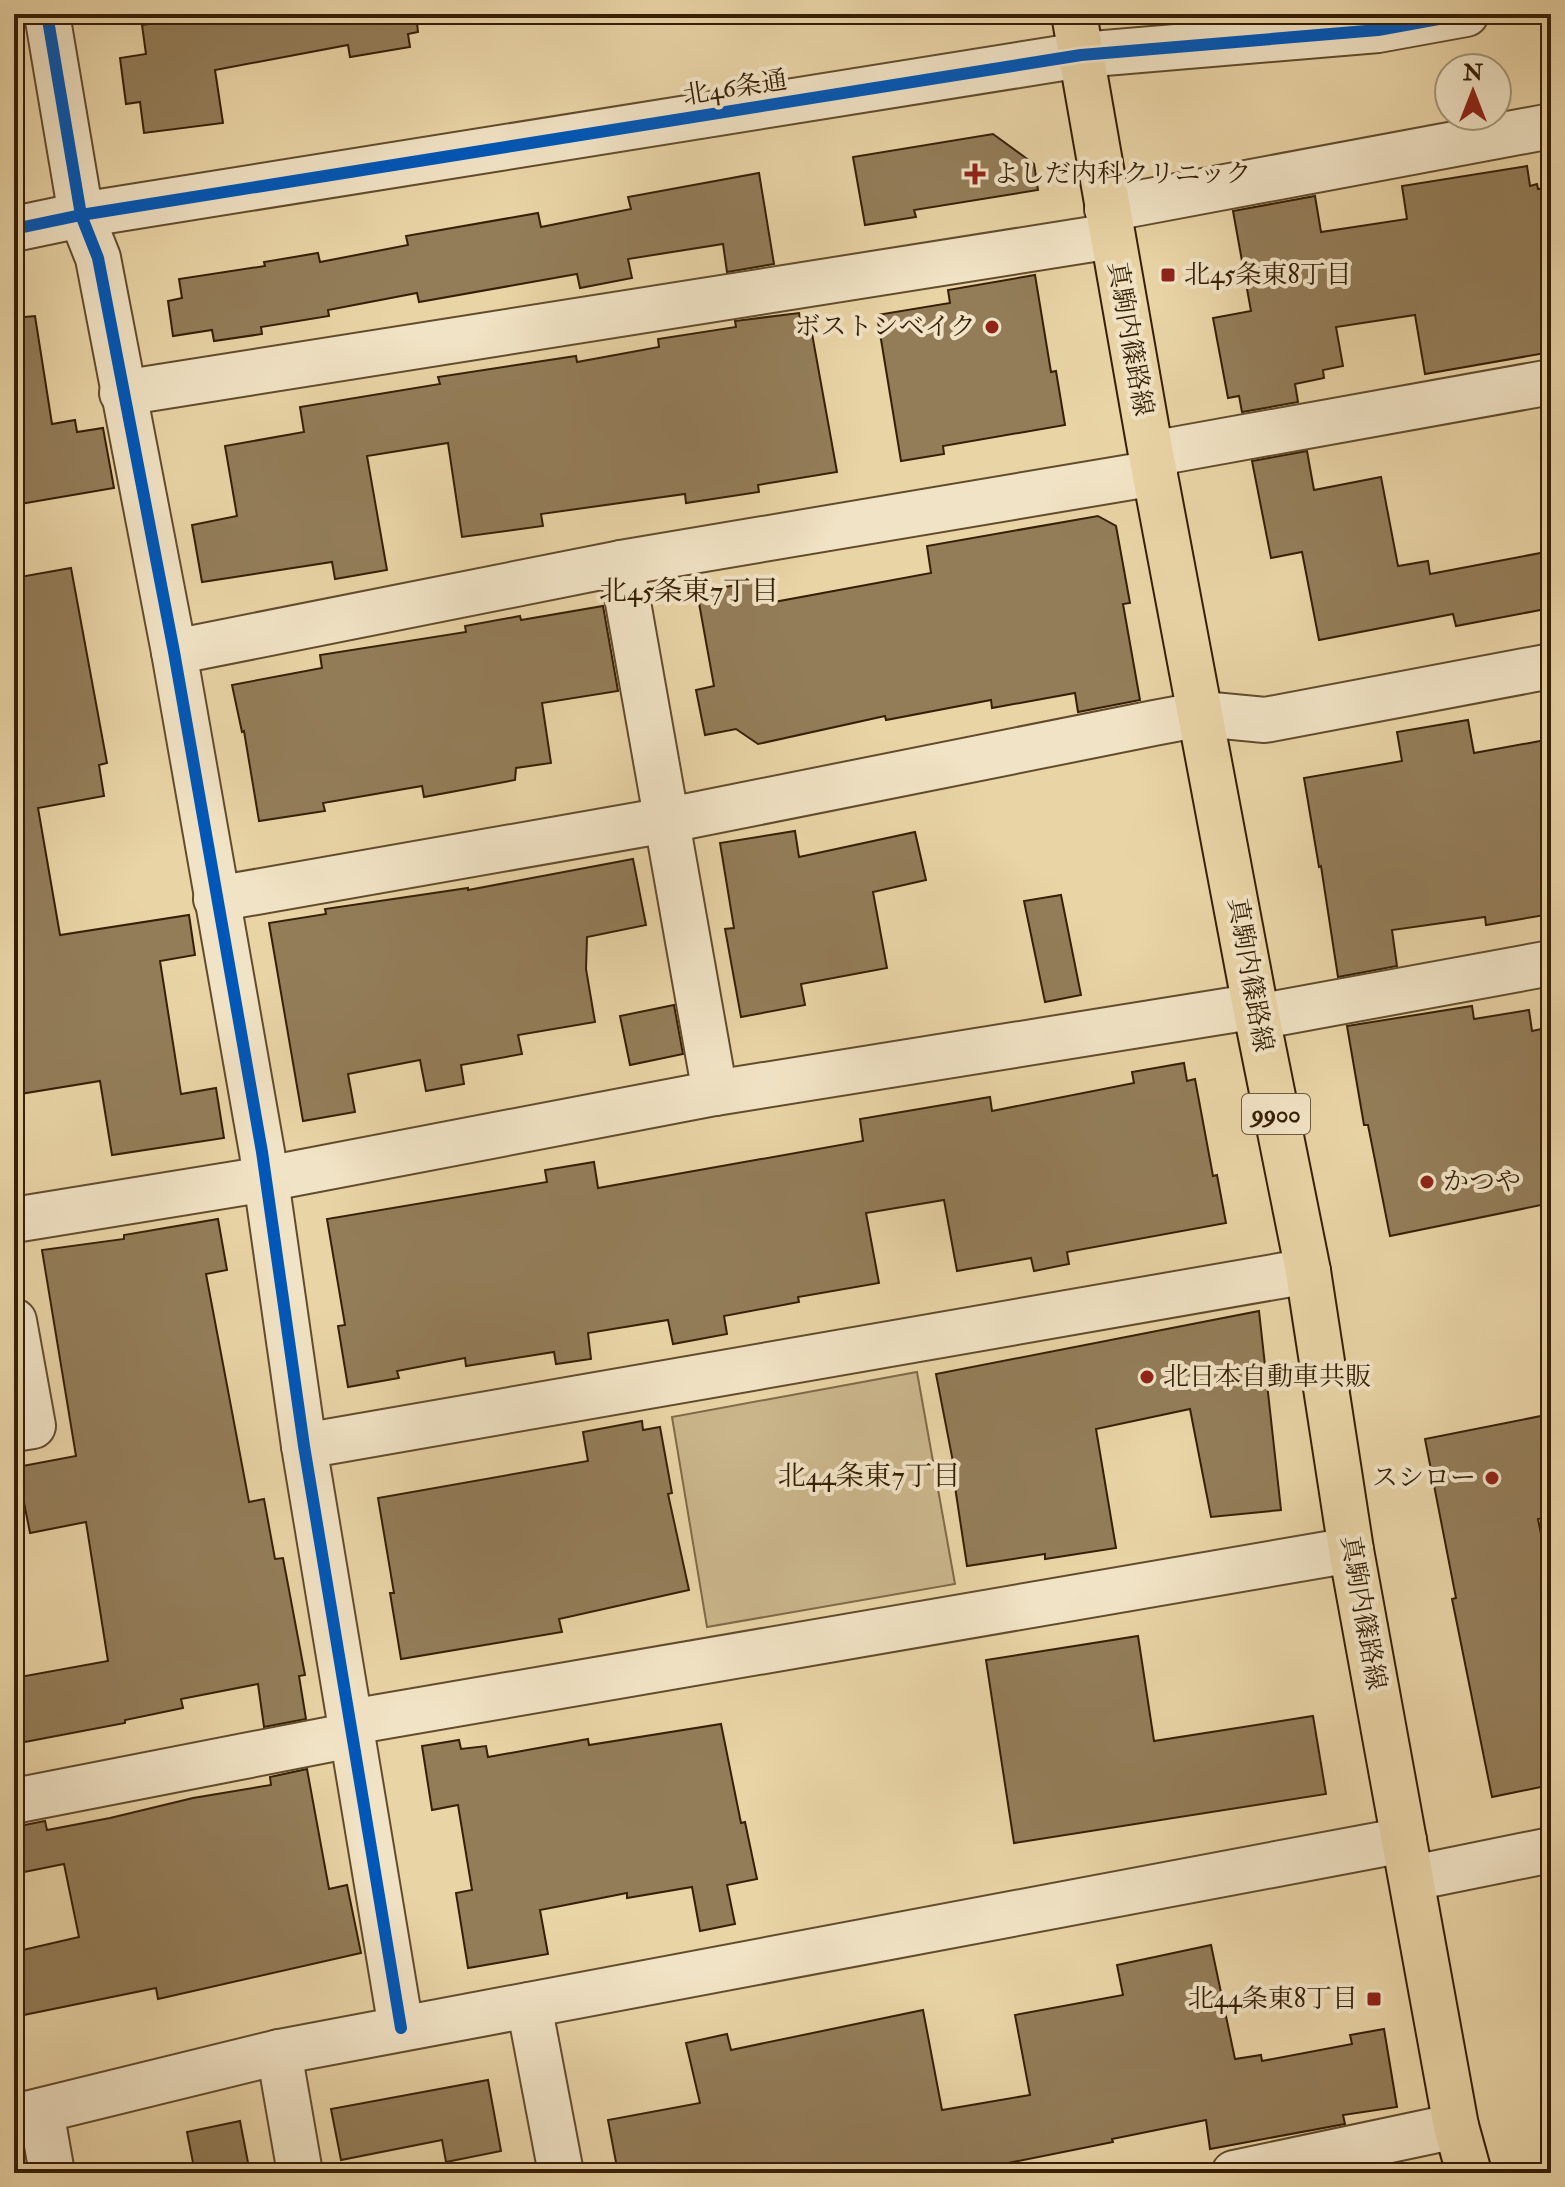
<svg xmlns="http://www.w3.org/2000/svg" width="1565" height="2187" font-family="'IM FELL Double Pica','Noto Serif JP',serif">
	<style>
		.green { fill: #cab58b; stroke: #806a48; stroke-width: 2 }
		.building { fill: #937d59; stroke: #351f05; stroke-width: 2 }
		.lines { fill: none; stroke-linecap: round; stroke-linejoin: round }
		.minor-casing { stroke: #624c2d; stroke-width: 48 }
		.major-casing { stroke: #351f05; stroke-width: 48 }
		.minor { stroke: #f1e3c5; stroke-width: 44 }
		.major { stroke: #e9d4a6; stroke-width: 44 }
		.cycleway-casing { stroke: #f1e3c5; stroke-width: 17 }
		.cycleway { stroke: #0057b8; stroke-width: 12 }
		.poi-dot { fill: #8f2418; stroke: #f1e3c5; stroke-width: 3 }
		.labels { text-anchor: middle; dominant-baseline: central; stroke-width: 8; stroke-linejoin: round; paint-order: stroke }
		.shield { fill: #f1e3c5; stroke: #6d5a3f; stroke-width: 2 }
		.shield-label { font-size: 24px; font-weight: bold; fill: #351f05 }
		.street-label { font-size: 26px; fill: #351f05; stroke: #f1e3c5 }
		.poi-label { font-size: 26px; fill: #351f05; stroke: #f1e3c5; text-anchor: start }
		.neighbourhood-label { font-size: 28px; fill: #351f05; stroke: #f1e3c5 }
	</style>
	<rect width="100%" height="100%" fill="#e9d4a6"/>
	<filter id="stains"><feTurbulence type="fractalNoise" baseFrequency=".0025" numOctaves="4"/><feColorMatrix values="0 0 0 0 .2 0 0 0 0 .09 0 0 0 0 .02 0 0 0 .5 -.17"/></filter>
	<radialGradient id="worn" r=".72"><stop offset=".6" stop-color="#630" stop-opacity="0"/><stop offset="1" stop-color="#630" stop-opacity=".3"/></radialGradient>
	<polygon class="green" points="917,1372 955,1584 707,1627 672,1417"/>
	<g class="building">
		<polygon points="213,14 416,14 418,32 408,34 410,47 350,57 348,45 215,70 223,123 144,133 140,102 126,104 120,58 146,54 142,25"/>
		<polygon points="993,134 1034,164 1038,190 914,210 916,217 865,225 853,157"/>
		<polygon points="1527,166 1530,186 1537,184 1538,189 1551,187 1551,352 1425,374 1415,315 1336,327 1343,366 1323,370 1324,378 1295,384 1298,402 1242,412 1239,396 1228,398 1213,318 1251,311 1233,211 1315,196 1321,232 1407,219 1402,186"/>
		<polygon points="759,173 774,264 727,272 723,244 628,259 632,278 580,288 577,274 419,302 417,293 328,310 329,316 261,327 262,334 214,341 212,330 173,336 168,301 182,298 179,279 265,266 264,262 318,253 320,262 408,245 406,236 538,213 541,227 631,209 628,197"/>
		<polygon points="1035,275 1051,372 1056,371 1065,425 943,446 944,454 901,461 877,315 950,303 948,290"/>
		<polygon points="799,313 802,329 811,328 837,472 758,485 759,492 686,503 685,494 541,514 543,526 462,537 448,443 367,456 387,570 335,579 332,562 202,582 192,525 237,516 225,446 304,432 300,407 440,384 438,377 576,356 577,362 659,347 658,339 736,327 735,321"/>
		<polygon points="35,316 52,424 75,420 77,432 103,428 114,488 14,505 14,318"/>
		<polygon points="1307,451 1314,490 1381,477 1398,566 1428,561 1430,574 1551,551 1551,608 1456,626 1453,614 1319,640 1302,552 1271,558 1252,461"/>
		<polygon points="1098,516 1116,526 1130,603 1123,604 1140,700 1078,712 1075,693 992,708 991,700 886,720 885,716 758,744 736,729 705,735 696,690 714,686 697,592 770,579 774,602 931,573 927,546"/>
		<polygon points="71,568 107,763 99,765 104,796 38,808 60,935 189,915 195,955 160,961 181,1094 216,1088 224,1138 112,1155 100,1081 14,1095 14,578"/>
		<polygon points="603,606 618,691 542,703 551,763 516,768 515,780 424,797 422,786 323,803 325,811 259,821 244,731 242,732 232,685 322,668 320,655 466,632 465,626 520,616 521,620"/>
		<polygon points="1468,720 1474,753 1551,739 1551,914 1486,925 1485,917 1392,930 1397,966 1338,977 1321,866 1319,867 1304,778 1402,761 1397,732"/>
		<polygon points="795,831 799,857 915,832 926,880 873,892 887,968 801,984 805,1005 741,1017 725,929 734,928 720,843"/>
		<polygon points="633,859 646,925 587,937 586,969 595,1022 518,1035 522,1054 461,1065 464,1084 426,1091 420,1060 348,1074 355,1112 303,1121 269,923 326,914 325,909 468,888 468,890"/>
		<polygon points="1061,895 1081,995 1045,1002 1024,901"/>
		<polygon points="674,1005 683,1054 630,1065 620,1016"/>
		<polygon points="1472,1006 1474,1019 1529,1010 1532,1031 1551,1027 1551,1203 1390,1236 1368,1125 1364,1125 1347,1026"/>
		<polygon points="1184,1063 1187,1081 1195,1079 1213,1176 1217,1175 1226,1223 1067,1252 1069,1264 1034,1271 1031,1258 957,1271 944,1200 866,1213 879,1283 798,1297 799,1302 724,1316 727,1334 673,1344 668,1320 588,1333 591,1359 556,1364 554,1352 466,1366 465,1358 397,1371 399,1378 348,1387 338,1326 345,1325 327,1219 547,1182 545,1170 594,1162 598,1188 863,1141 860,1119 990,1097 992,1111 1134,1083 1132,1072"/>
		<polygon points="218,1219 227,1270 206,1274 249,1502 264,1499 275,1559 283,1558 305,1675 299,1676 306,1719 264,1727 258,1684 181,1699 183,1708 125,1720 125,1723 14,1744 14,1678 108,1661 86,1522 30,1533 17,1467 76,1456 42,1250 124,1239 124,1235"/>
		<polygon points="1259,1311 1281,1510 1211,1517 1190,1409 1096,1429 1116,1548 1045,1559 1045,1554 967,1566 952,1467 954,1467 936,1374"/>
		<polygon points="1551,1414 1551,1517 1538,1519 1551,1583 1551,1785 1492,1797 1452,1599 1456,1598 1425,1439"/>
		<polygon points="642,1421 643,1430 660,1427 672,1493 668,1494 689,1590 559,1619 562,1632 401,1659 390,1593 394,1593 378,1498 588,1461 583,1432"/>
		<polygon points="1138,1636 1154,1741 1313,1716 1326,1794 1014,1843 986,1660"/>
		<polygon points="721,1724 741,1823 745,1822 757,1879 727,1885 735,1924 700,1931 692,1887 627,1898 627,1893 540,1910 548,1954 468,1968 456,1893 472,1890 458,1805 432,1810 422,1746 459,1740 461,1749 486,1746 488,1757 588,1739 589,1745"/>
		<polygon points="307,1769 329,1889 347,1885 361,1953 158,1999 156,1988 14,2017 14,1952 79,1937 64,1864 14,1874 14,1827 45,1821 47,1830 110,1818 193,1798 271,1785 270,1777"/>
		<polygon points="1211,1945 1235,2059 1261,2055 1262,2061 1352,2044 1350,2035 1384,2029 1397,2107 1343,2115 1345,2124 1210,2149 1206,2120 1112,2139 1113,2142 958,2173 618,2173 608,2120 700,2103 686,2043 727,2034 731,2050 923,2010 942,2110 1030,2095 1015,2015 1123,1995 1117,1965"/>
		<polygon points="488,2080 501,2151 446,2162 442,2140 341,2160 331,2109"/>
		<polygon points="240,2121 250,2173 195,2173 187,2132"/>
	</g>
	<g class="lines">
		<g class="minor-casing">
			<g id="minor">
				<polyline points="47,14 81,215 98,258 174,652 262,1152 304,1446 401,2028"/>
				<polyline points="1107,209 1551,126"/>
				<polyline points="14,229 81,215 1081,55 1378,30 1466,14"/>
				<polyline points="122,393 1112,236"/>
				<polyline points="1151,454 1551,382"/>
				<polyline points="621,563 715,1093"/>
				<polyline points="174,652 621,563 1155,473"/>
				<polyline points="216,899 689,816 1154,723 1202,714 1265,720 1551,666"/>
				<polyline points="1257,1017 1551,963"/>
				<polyline points="14,1220 266,1179 715,1093 1257,1006"/>
				<polyline points="14,1321 33,1426 14,1429"/>
				<polyline points="304,1446 1308,1271"/>
				<polyline points="351,1722 1351,1550"/>
				<polyline points="14,1801 352,1735"/>
				<polyline points="1413,1878 1551,1850"/>
				<polyline points="529,2005 561,2173"/>
				<polyline points="279,2052 300,2173"/>
				<polyline points="41,2111 52,2173"/>
				<polyline points="14,2117 279,2052 1404,1840"/>
				<polyline points="1234,2173 1456,2126"/>
			</g>
		</g>
		<g class="major-casing">
			<polyline id="major" points="1074,14 1151,454 1257,1017 1308,1271 1351,1550 1456,2126 1469,2173"/>
		</g>
		<use href="#minor" class="minor"/>
		<use href="#major" class="major"/>
		<g class="cycleway-casing">
			<g id="cycleway">
				<polyline points="47,14 81,215 98,258 174,652 262,1152 304,1446 401,2028"/>
				<polyline points="14,229 81,215 1081,55 1378,30 1466,14"/>
			</g>
		</g>
		<use href="#cycleway" class="cycleway"/>
	</g>
	<g class="poi-dot">
		<path d="M971 162h8v8h8v8h-8v8h-8v-8h-8v-8h8z"/>
		<rect x="1160" y="267" width="16" height="16" rx="4"/>
		<circle cx="992" cy="327" r="8"/>
		<circle cx="1427" cy="1182" r="8"/>
		<circle cx="1147" cy="1377" r="8"/>
		<circle cx="1492" cy="1478" r="8"/>
		<rect x="1366" y="1991" width="16" height="16" rx="4"/>
	</g>
	<g class="labels">
		<rect class="shield" x="1242" y="1094" width="68" height="40" rx="6"/>
		<g class="shield-label">
			<text x="1276" y="1114">9900</text>
		</g>
		<g class="street-label">
			<text transform="translate(735 88) rotate(-9)">北46条通</text>
			<text transform="translate(1130 339) rotate(80)">真駒内篠路線</text>
			<text transform="translate(1250 975) rotate(80)">真駒内篠路線</text>
			<text transform="translate(1363 1613) rotate(80)">真駒内篠路線</text>
		</g>
		<g class="poi-label">
			<text x="993" y="174">よしだ内科クリニック</text>
			<text x="1184" y="275">北45条東8丁目</text>
			<text x="976" y="327" text-anchor="end">ボストンベイク</text>
			<text x="1443" y="1182">かつや</text>
			<text x="1163" y="1377">北日本自動車共販</text>
			<text x="1476" y="1478" text-anchor="end">スシロー</text>
			<text x="1358" y="1999" text-anchor="end">北44条東8丁目</text>
		</g>
		<g class="neighbourhood-label">
			<text x="689" y="591">北45条東7丁目</text>
			<text x="869" y="1476">北44条東7丁目</text>
		</g>
	</g>
	<rect width="1565" height="2187" fill="none" stroke="#e9d4a6" stroke-width="48"/>
	<rect x="16" y="16" width="1533" height="2155" fill="none" stroke="#351f05" stroke-width="4"/>
	<rect x="24" y="24" width="1517" height="2139" fill="none" stroke="#351f05" stroke-width="2"/>
	<g transform="translate(1473 92)"><circle r="38" fill="#f1e3c5" stroke="#a69578" stroke-width="2"/>
	<path d="M0-6L14 30L0 20L-14 30Z" fill="#8f2418"/>
	<text y="-12" font-size="22" font-weight="bold" text-anchor="middle" fill="#351f05">N</text>
	</g>
	<rect width="100%" height="100%" filter="url(#stains)"/>
	<rect width="100%" height="100%" fill="url(#worn)"/>
</svg>
